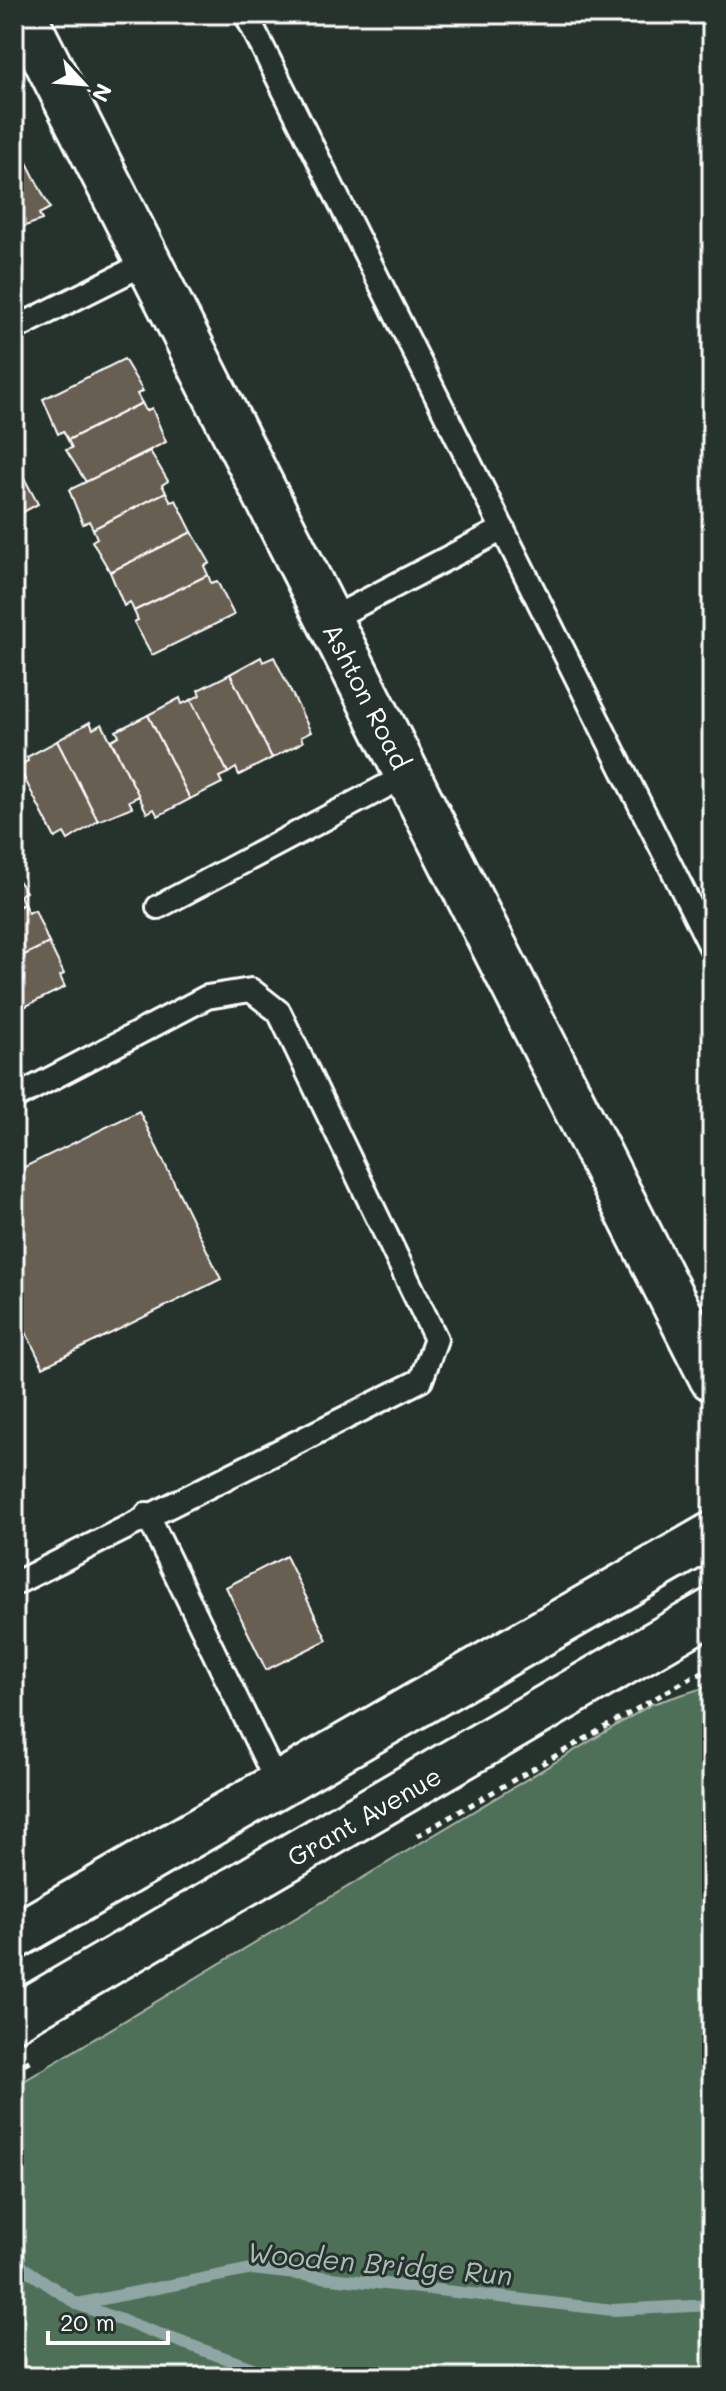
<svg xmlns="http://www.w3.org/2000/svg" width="726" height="2391" font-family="Mali,sans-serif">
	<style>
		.green { fill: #4f6f59; stroke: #a7b7ac; stroke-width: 2 }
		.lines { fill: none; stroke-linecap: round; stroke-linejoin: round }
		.stream { stroke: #90a6a4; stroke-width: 12 }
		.building { fill: #685f52; stroke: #fff; stroke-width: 2 }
		.service-casing { stroke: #fff; stroke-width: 28 }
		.minor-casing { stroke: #fff; stroke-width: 50 }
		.primary-casing { stroke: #fff; stroke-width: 50 }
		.path { stroke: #fff; stroke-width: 5; stroke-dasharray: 6 6; stroke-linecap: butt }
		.service { stroke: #26332d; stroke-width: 22 }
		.minor { stroke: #26332d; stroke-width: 44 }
		.primary { stroke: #26332d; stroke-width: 44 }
		.labels { text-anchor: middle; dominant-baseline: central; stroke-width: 6; stroke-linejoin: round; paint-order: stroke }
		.street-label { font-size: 26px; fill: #fff; stroke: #26332d }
		.water-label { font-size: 28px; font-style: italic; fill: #acbcbb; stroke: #26332d }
	</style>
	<rect width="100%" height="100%" fill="#26332d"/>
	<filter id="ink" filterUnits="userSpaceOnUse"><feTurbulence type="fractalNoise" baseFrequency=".0125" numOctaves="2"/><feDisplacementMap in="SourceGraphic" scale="16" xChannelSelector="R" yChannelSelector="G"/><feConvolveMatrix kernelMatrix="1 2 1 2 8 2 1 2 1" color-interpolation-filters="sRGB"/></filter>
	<g filter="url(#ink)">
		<polygon class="green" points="712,1685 712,2377 14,2377 14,2087 652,1704"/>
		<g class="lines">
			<g class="stream">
				<polyline points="14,2257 18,2264 77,2304 277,2377"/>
				<polyline points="77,2304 252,2269 613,2310 712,2305"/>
			</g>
		</g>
		<g class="building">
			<polygon points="14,137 50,208 39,214 42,220 14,230"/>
			<polygon points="124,359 143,391 137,394 142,403 68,440 63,431 58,434 43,399"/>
			<polygon points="142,403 146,411 152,408 166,442 86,482 66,450 72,448 68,440"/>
			<polygon points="150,451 168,481 162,485 166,492 93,529 89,521 83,524 69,490"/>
			<polygon points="14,459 38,504 14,517"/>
			<polygon points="166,492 171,502 176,500 192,532 110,572 92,541 97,538 93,529"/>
			<polygon points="192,532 210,563 204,566 208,575 134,611 130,602 124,606 110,572"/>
			<polygon points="208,575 211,583 217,581 234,615 152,655 134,622 138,620 134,611"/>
			<polygon points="261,657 263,662 274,657 311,732 301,737 303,742 272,758 230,674"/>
			<polygon points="230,674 272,758 239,775 236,768 228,773 191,700 200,695 198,690"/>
			<polygon points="180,698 182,704 191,700 228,773 219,777 222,783 190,799 148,715"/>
			<polygon points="148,715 190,799 158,816 154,809 147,813 111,740 119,736 116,731"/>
			<polygon points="90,722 93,729 102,724 139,796 129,801 132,807 98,821 57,741"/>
			<polygon points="57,741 98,821 68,840 64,833 55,838 18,766 28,761 27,757"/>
			<polygon points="14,875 26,892 20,895 24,904 14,909"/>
			<polygon points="24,904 28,913 35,910 49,943 14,960 14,909"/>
			<polygon points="49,943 64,974 60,976 65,987 14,1012 14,960"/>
			<polygon points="139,1111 221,1279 43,1367 14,1308 14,1172"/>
			<polygon points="286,1556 327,1640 266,1670 226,1587"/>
		</g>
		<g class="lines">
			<g class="service-casing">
				<g id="service">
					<polyline points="246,14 712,949"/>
					<polyline points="14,329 148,262"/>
					<polyline points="329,620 503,529"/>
					<polyline points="158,907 407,775"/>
					<polyline points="14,1098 207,997 251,990 279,1012 436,1339 421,1380 14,1584"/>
					<polyline points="147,1514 278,1785"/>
				</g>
			</g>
			<g class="minor-casing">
				<polyline id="minor" points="23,14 712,1378"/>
			</g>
			<g class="primary-casing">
				<g id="primary">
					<polyline points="14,1937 712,1535"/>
					<polyline points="14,2018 712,1611"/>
				</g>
			</g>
			<g class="path">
				<polyline points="417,1836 692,1677 712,1670"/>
				<polyline points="14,2070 34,2058"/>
			</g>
			<use href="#service" class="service"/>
			<use href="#minor" class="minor"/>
			<use href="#primary" class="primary"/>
		</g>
	</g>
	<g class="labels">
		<g class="street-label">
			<text transform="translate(367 696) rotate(63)">Ashton Road</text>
			<text transform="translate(364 1816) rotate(-30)">Grant Avenue</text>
		</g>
		<g class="water-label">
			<text transform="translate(380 2263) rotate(5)">Wooden Bridge Run</text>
		</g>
	</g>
	<rect width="726" height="2391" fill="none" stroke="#26332d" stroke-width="48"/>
	<rect x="24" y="24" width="678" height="2343" fill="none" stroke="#fff" stroke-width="3" filter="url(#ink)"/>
	<g transform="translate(84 84) rotate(116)" stroke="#26332d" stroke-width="6" paint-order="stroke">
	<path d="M0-6L14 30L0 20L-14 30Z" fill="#ffffff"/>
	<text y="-12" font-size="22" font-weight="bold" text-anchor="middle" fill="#ffffff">N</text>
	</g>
	<path d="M48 2331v12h120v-12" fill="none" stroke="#ffffff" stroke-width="4"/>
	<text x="60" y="2331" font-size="24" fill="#ffffff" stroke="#26332d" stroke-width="6" paint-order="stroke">20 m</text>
</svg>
